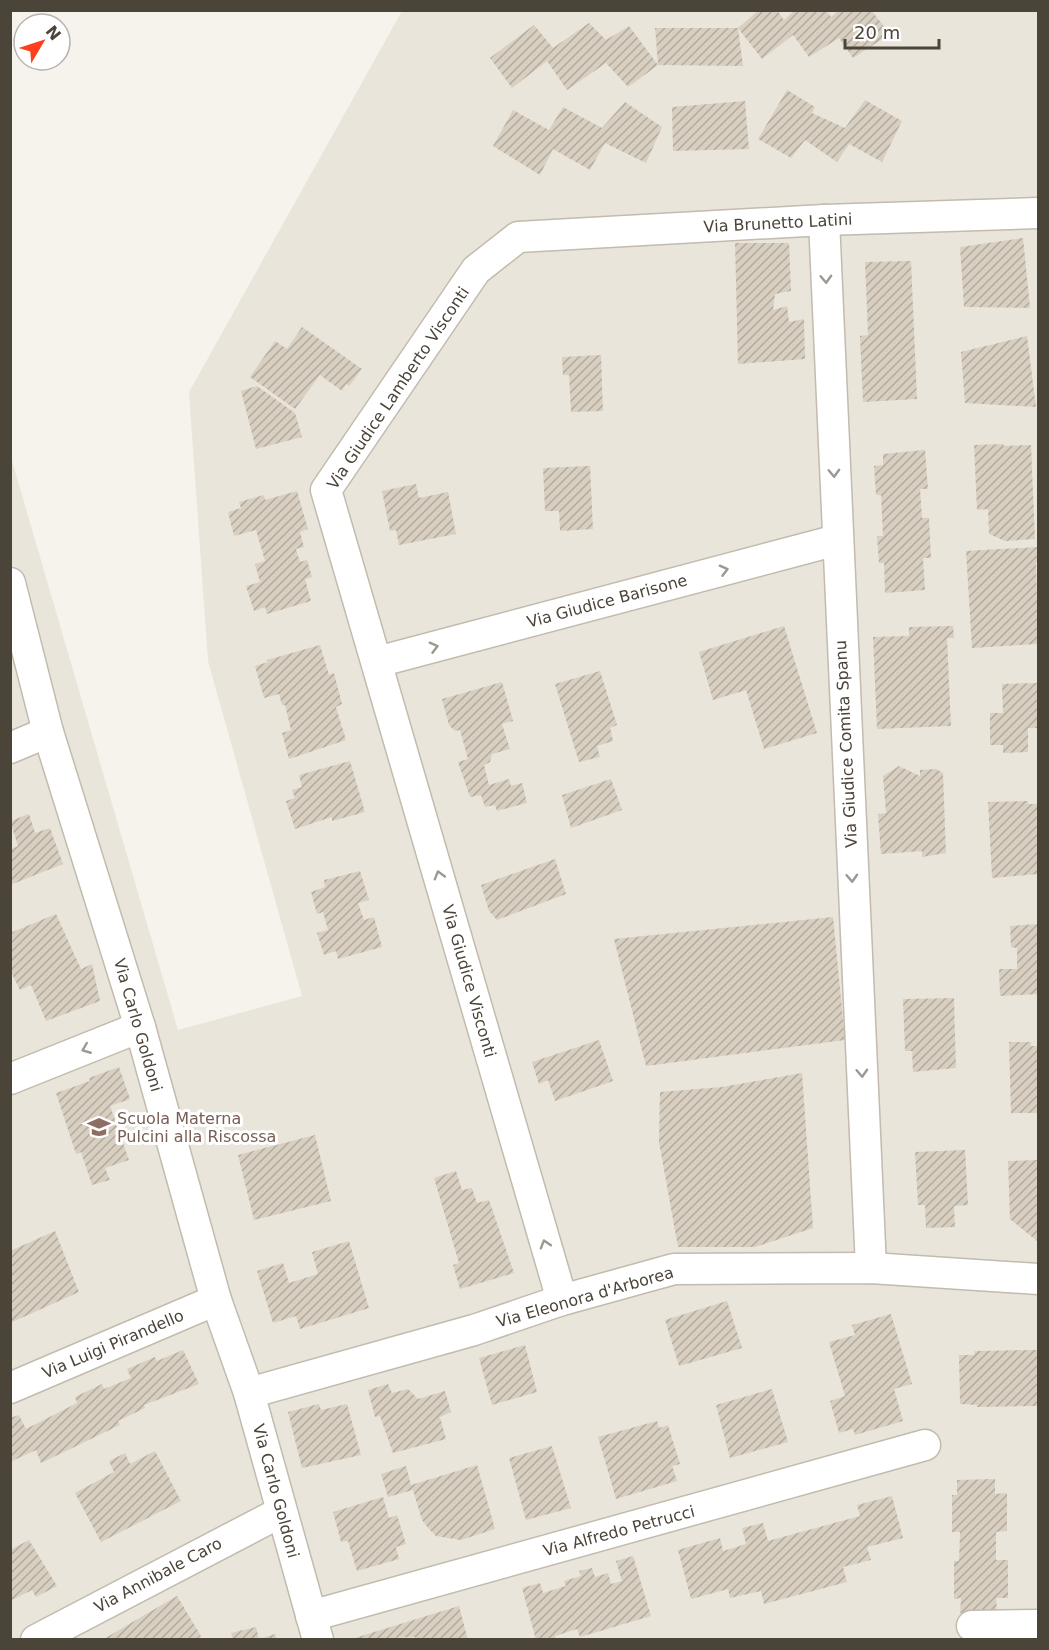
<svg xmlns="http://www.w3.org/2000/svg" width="1049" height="1650" font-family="'DejaVu Sans',sans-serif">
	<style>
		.residential { fill: #eae5da }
		.building { fill: url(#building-hatch) }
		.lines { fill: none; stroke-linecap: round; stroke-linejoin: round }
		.street-casing { stroke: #c2bbae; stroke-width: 33 }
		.street { stroke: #fff; stroke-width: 30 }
		.oneway { stroke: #9c9892 }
		.labels { text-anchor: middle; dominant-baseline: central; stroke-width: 6; stroke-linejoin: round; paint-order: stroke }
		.street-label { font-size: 16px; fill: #4b4439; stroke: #fff }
		.education-label { font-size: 16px; fill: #785e54; stroke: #fff; text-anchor: start }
	</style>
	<defs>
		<pattern id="building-hatch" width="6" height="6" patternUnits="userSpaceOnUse" patternTransform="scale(1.5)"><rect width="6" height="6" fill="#d8cfc1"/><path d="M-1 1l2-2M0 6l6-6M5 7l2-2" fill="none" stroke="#b1aa9e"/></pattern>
	</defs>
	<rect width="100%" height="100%" fill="#f6f3ec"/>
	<polygon class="residential" points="402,11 1038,11 1038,1639 11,1639 10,454 178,1030 302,996 208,661 189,392"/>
	<g class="building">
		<polygon points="759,10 777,10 784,20 795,10 826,10 831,17 839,10 871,10 890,34 853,58 839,38 809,57 793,35 762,59 738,28 743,66 658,65 655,28 738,28"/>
		<polygon points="589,23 606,40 629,26 658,65 628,87 606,63 567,90 547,61 512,88 490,58 534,25 553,48"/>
		<polygon points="787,90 815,107 812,113 845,128 865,100 902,121 882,162 849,144 837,162 805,140 791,158 758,139"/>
		<polygon points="745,101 749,149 673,151 672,107"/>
		<polygon points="625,102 662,127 646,163 605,143 590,170 553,149 540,175 493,146 513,110 549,130 563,107 602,128"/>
		<polygon points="1023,238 1030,308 964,307 960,247"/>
		<polygon points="735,243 789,243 791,291 775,294 773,310 787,306 789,322 804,319 805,359 738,364"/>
		<polygon points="911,261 917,399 863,402 860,336 868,335 865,262"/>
		<polygon points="302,327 362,369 349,386 346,384 342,391 320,375 295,409 250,377 275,341 287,349"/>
		<polygon points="1027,336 1036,407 965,403 961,352"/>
		<polygon points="601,355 603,411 571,412 569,375 563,375 562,357"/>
		<polygon points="257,386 295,413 302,437 256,449 241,391"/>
		<polygon points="1003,444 1004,446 1031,445 1035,539 1005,541 989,534 988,509 977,510 974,445"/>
		<polygon points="925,450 928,489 920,489 922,518 929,518 931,558 923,558 925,590 885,593 884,563 879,563 877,536 883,536 881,495 876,495 874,466 883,465 883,454"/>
		<polygon points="590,466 593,529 560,531 559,511 545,511 543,468"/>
		<polygon points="416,484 419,498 448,492 456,534 399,545 396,530 390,531 382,491"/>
		<polygon points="297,491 308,529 300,532 304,547 296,549 300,562 307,560 312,577 305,579 311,601 267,614 265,607 254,611 246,586 260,582 255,564 265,561 256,530 234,536 228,512 241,508 239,502 264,495 265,500"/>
		<polygon points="1038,547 1038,562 1036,562 1038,644 972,648 966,551"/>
		<polygon points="784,626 817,733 764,749 746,690 713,700 699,652"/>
		<polygon points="953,626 954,638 947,638 951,726 877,729 873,637 909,636 909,627"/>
		<polygon points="320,645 329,675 334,673 342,704 336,707 346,740 289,759 282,733 291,730 285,705 282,705 279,694 264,698 255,666 268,662 267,660"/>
		<polygon points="600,671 617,725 610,728 613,741 597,746 600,757 579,762 555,684"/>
		<polygon points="502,682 513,721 502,724 510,749 492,754 490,762 484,765 489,785 509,779 511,786 522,783 527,803 497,811 495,805 485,807 481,795 470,797 458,762 468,759 460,730 455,731 449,725 442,699"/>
		<polygon points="1037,683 1038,728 1028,728 1028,752 1003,753 1003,745 990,745 990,713 1003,713 1002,684"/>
		<polygon points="350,761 365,812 332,821 332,817 295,829 286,801 295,798 292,790 302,787 299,775"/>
		<polygon points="899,766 920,776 920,770 936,769 943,773 946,853 922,857 922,851 881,854 878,814 886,813 883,776"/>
		<polygon points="611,779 622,810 571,828 562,795"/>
		<polygon points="1028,801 1028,804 1038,804 1038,874 992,878 988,802"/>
		<polygon points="29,814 35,833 50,828 63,864 10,885 10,849 18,846 10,821"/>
		<polygon points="555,859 566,894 497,920 489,911 481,885"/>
		<polygon points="360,871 369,900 358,903 364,920 374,917 382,947 338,959 336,951 324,955 317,933 328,930 323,912 317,914 311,892 325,887 324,880"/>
		<polygon points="56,914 81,969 92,964 100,1001 46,1021 31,985 20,990 10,970 10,933"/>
		<polygon points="833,917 845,1040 646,1066 614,939"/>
		<polygon points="1038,924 1038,994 1000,996 999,969 1017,969 1017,948 1011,947 1010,926"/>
		<polygon points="954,998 956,1068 913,1072 912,1051 905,1051 903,999"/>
		<polygon points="599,1040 613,1081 555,1101 548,1080 539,1084 532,1062"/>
		<polygon points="1009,1042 1031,1042 1031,1046 1038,1046 1038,1113 1011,1113"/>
		<polygon points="119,1067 130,1099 110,1106 129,1160 105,1168 110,1180 92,1185 81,1152 76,1154 56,1093 90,1081 89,1078"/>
		<polygon points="802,1073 813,1228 755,1247 678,1247 659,1142 660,1092 722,1087"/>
		<polygon points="315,1135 331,1201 254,1220 238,1155"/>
		<polygon points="965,1150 968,1205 954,1206 955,1227 926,1228 925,1205 918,1205 915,1152"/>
		<polygon points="1038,1160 1038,1241 1037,1241 1010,1219 1008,1161"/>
		<polygon points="456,1171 462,1190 472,1188 477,1203 489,1200 514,1273 460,1289 453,1265 459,1263 434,1178"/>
		<polygon points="55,1231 79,1292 10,1323 10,1251"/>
		<polygon points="349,1241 369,1308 300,1329 296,1316 273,1323 257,1271 283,1263 289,1283 318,1274 312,1252"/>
		<polygon points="727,1301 742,1348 679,1366 665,1320"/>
		<polygon points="891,1314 912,1384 894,1389 903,1421 855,1435 853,1429 839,1433 830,1401 845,1396 829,1342 855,1335 852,1325"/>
		<polygon points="525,1345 537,1392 492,1405 479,1358"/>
		<polygon points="183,1350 199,1384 144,1405 145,1408 118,1421 120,1425 41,1463 36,1450 10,1462 10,1418 19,1415 26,1429 77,1403 75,1397 102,1384 104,1389 131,1378 127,1369 155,1357 157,1361"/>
		<polygon points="1038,1350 1038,1406 977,1407 977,1405 960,1404 959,1355 974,1355 975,1351"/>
		<polygon points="388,1384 392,1393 408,1389 418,1399 445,1391 451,1412 440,1417 446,1439 393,1453 380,1416 375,1417 368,1390"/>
		<polygon points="772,1389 788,1442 730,1458 716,1405"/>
		<polygon points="319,1404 321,1410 347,1404 361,1455 302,1468 288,1412"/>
		<polygon points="657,1421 659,1428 668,1425 680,1464 672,1466 677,1481 616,1499 598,1437"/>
		<polygon points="552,1446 571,1508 526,1520 509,1458"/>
		<polygon points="155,1451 181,1501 101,1542 75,1493 114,1472 109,1461 125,1453 130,1464"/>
		<polygon points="477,1465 495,1529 461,1540 436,1536 428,1528 422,1520 413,1490 388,1497 381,1474 406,1466 411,1485"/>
		<polygon points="995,1479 995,1494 1007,1493 1007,1531 996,1532 996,1560 1008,1560 1008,1598 996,1598 997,1612 960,1613 961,1598 954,1599 954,1561 959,1561 960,1532 952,1532 952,1495 957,1495 957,1480"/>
		<polygon points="892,1496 903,1538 867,1547 871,1560 843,1567 847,1582 764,1604 761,1591 730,1598 728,1589 691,1599 678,1550 720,1538 723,1551 746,1544 742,1528 763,1523 768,1541 860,1516 857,1505"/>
		<polygon points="383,1497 389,1518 397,1515 406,1544 396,1547 399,1559 357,1571 348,1541 341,1542 333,1512"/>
		<polygon points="29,1540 57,1586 36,1597 32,1590 10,1601 10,1550"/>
		<polygon points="633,1556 651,1616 580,1637 577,1629 555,1636 556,1640 536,1640 522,1588 540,1583 543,1593 566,1586 564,1581 581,1576 579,1571 592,1568 595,1577 608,1573 611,1584 622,1581 616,1561"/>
		<polygon points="177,1596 201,1636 196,1640 102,1640"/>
		<polygon points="459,1606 468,1640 415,1640 415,1637 348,1640"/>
		<polygon points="256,1627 259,1639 275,1634 277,1640 233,1640 231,1633"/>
	</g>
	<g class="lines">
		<g class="street-casing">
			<g id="street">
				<polyline points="824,220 871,1268"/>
				<polyline points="10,583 48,732 140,1027 216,1300 249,1393 318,1640"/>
				<polyline points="377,662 837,540"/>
				<polyline points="10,748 48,732"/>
				<polyline points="10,1079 140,1027"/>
				<polyline points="562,1300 326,490 476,270 518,237 824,220 1038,213"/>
				<polyline points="10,1388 216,1300"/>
				<polyline points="249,1393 474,1330 562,1300 674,1269 871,1268 1038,1279"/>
				<polyline points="311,1616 925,1445"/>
				<polyline points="972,1626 1038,1625"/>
				<polyline points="36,1640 281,1512"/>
			</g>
		</g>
		<use href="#street" class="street"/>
	</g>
	<defs><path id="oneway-chevron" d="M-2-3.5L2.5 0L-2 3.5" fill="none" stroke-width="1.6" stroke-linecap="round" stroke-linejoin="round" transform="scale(1.5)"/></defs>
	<g class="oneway">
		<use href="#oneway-chevron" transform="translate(826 279) rotate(88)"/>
		<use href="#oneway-chevron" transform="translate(834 473) rotate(88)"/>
		<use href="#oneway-chevron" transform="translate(724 570) rotate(-15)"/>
		<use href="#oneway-chevron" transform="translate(434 647) rotate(-15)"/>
		<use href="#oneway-chevron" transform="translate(439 875) rotate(-106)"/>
		<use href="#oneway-chevron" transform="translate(852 878) rotate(87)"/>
		<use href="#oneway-chevron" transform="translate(86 1049) rotate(158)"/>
		<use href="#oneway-chevron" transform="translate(862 1073) rotate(87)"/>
		<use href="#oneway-chevron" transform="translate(545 1244) rotate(-107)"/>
	</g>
	<defs>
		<g id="school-bare" transform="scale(1.8)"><path d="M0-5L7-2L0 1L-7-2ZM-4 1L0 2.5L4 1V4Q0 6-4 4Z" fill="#8d6e63" stroke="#fff" stroke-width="2.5" paint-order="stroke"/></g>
	</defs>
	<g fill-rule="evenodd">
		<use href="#school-bare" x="99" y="1127"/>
	</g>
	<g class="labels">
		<g class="street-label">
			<text transform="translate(778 223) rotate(-3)">Via Brunetto Latini</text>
			<text transform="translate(398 388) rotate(-56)">Via Giudice Lamberto Visconti</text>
			<text transform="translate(607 601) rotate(-15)">Via Giudice Barisone</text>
			<text transform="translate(846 744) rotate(-93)">Via Giudice Comita Spanu</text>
			<text transform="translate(469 981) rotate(74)">Via Giudice Visconti</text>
			<text transform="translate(138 1025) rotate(74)">Via Carlo Goldoni</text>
			<text transform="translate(585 1297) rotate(-16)">Via Eleonora d'Arborea</text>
			<text transform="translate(113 1344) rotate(-23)">Via Luigi Pirandello</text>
			<text transform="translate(276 1491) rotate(75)">Via Carlo Goldoni</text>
			<text transform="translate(619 1531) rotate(-15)">Via Alfredo Petrucci</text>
			<text transform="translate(158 1575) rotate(-28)">Via Annibale Caro</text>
		</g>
		<g class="education-label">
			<text x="117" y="1118">Scuola Materna<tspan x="117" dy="18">Pulcini alla Riscossa</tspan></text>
		</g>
	</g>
	<rect width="1049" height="1650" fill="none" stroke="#4b4439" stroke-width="24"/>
	<g transform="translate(42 42) rotate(51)"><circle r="28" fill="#ffffff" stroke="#b7b4b0" stroke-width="1.5"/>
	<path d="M0-4.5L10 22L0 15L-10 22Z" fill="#fc3f1d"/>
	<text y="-9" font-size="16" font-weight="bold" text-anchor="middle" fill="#4b4439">N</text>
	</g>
	<path d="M845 39v9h94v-9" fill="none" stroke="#4b4439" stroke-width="3"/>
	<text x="854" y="39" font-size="18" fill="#4b4439" stroke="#ffffff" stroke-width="4.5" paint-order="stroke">20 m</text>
</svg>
